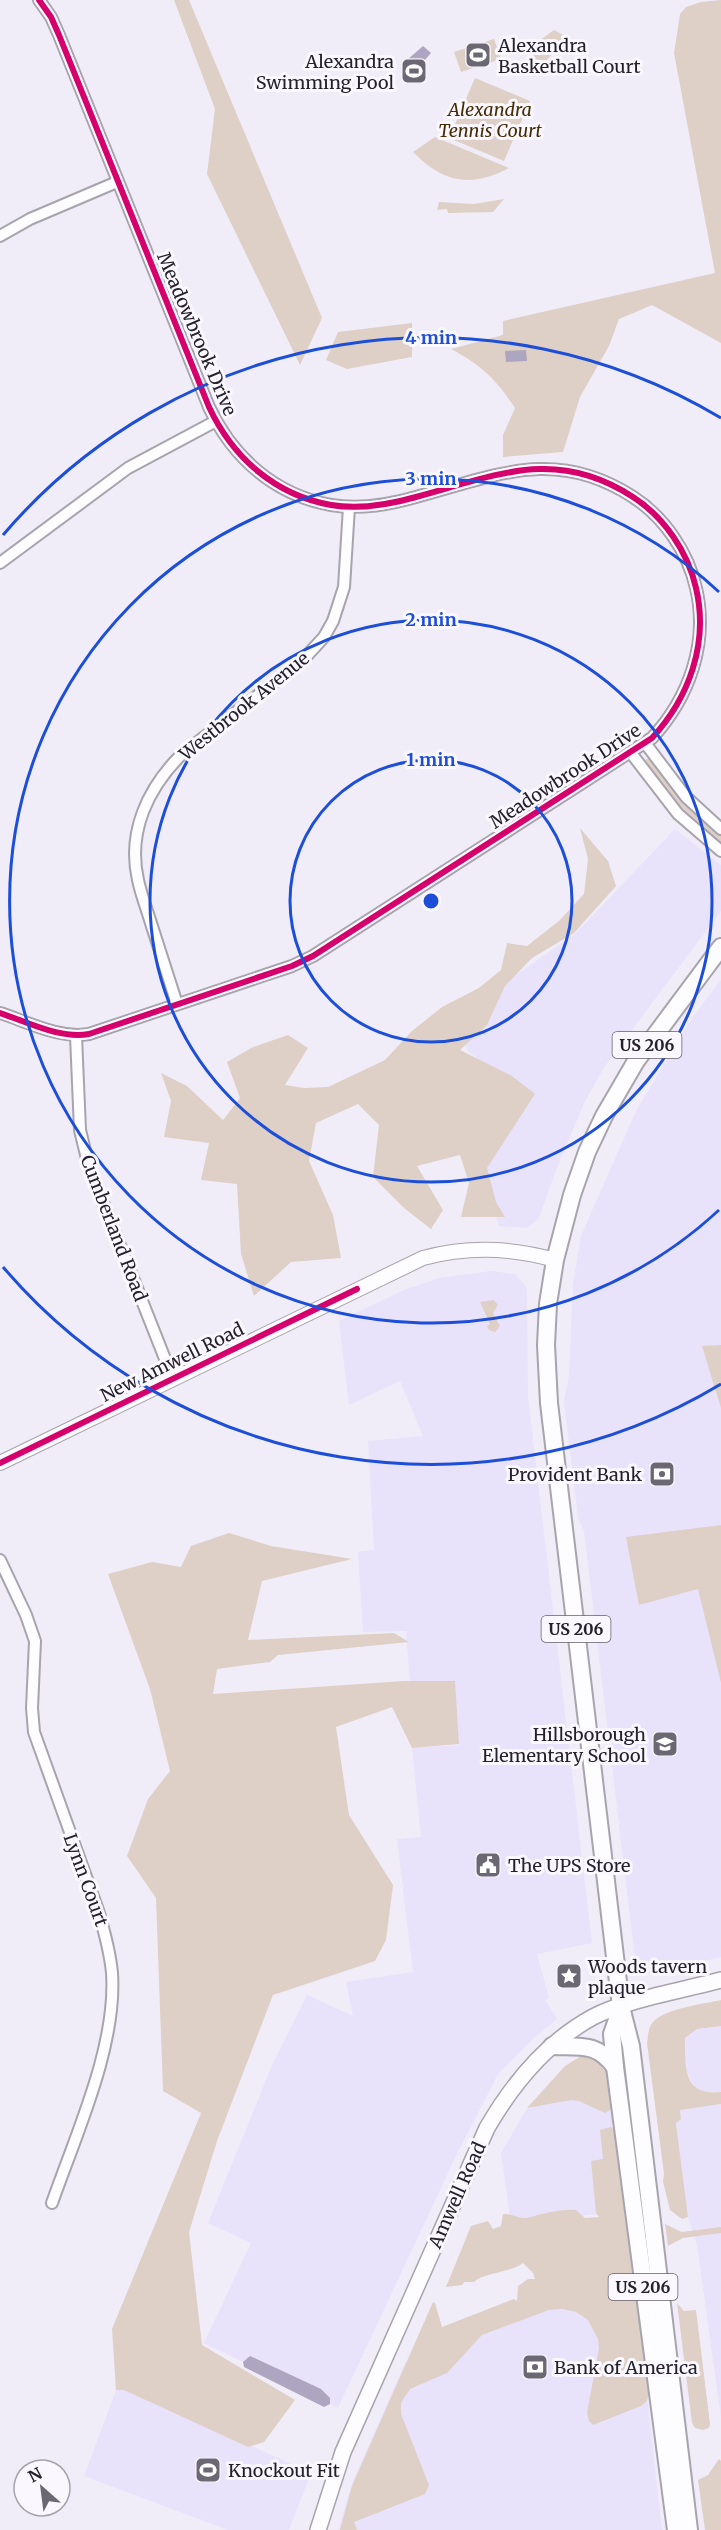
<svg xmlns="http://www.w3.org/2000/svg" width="721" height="2530" font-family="Merriweather,serif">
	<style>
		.built { fill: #e9e2fb }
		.green { fill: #ded0c6 }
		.water { fill: #aea6c0 }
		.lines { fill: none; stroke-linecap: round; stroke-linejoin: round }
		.minor-casing { stroke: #a7a4ae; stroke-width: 14 }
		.tertiary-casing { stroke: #a7a4ae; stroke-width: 16 }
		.secondary-casing { stroke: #a7a4ae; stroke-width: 18 }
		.primary-casing { stroke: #a7a4ae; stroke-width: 20 }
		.minor { stroke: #fdfcfe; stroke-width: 10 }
		.tertiary { stroke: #fdfcfe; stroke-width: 14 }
		.secondary { stroke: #fdfcfe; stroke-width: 15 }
		.primary { stroke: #fdfcfe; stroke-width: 16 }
		.cycleway-casing { stroke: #faf8fe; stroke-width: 10 }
		.cycleway { stroke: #d6006c; stroke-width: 6 }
		.ring { fill: none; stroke: #1d4ed8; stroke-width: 3 }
		.labels { text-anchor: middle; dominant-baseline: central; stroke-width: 6; stroke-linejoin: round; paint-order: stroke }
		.shield { fill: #faf8fe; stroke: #64626b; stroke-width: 1.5 }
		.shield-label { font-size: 16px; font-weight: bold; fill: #24212c }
		.poi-label { font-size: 18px; fill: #24212c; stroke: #faf8fe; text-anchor: start }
		.park-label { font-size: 18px; font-style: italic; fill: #452c05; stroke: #faf8fe }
		.street-label { font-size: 18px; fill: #24212c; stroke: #faf8fe }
		.centre { fill: #1d4ed8; stroke: #faf8fe; stroke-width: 3 }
		.ring-label { font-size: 18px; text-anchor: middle; font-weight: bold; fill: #1d4ed8; stroke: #faf8fe; stroke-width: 6; stroke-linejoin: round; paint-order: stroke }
	</style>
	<rect width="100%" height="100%" fill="#f0edf9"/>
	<g class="built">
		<polygon points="675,829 721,865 721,911 605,1066 585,1101 558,1165 538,1220 526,1228 499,1226 481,1168 528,1096 469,1052 451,1021 577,932"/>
		<polygon points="721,980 721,1957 647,1974 637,1969 635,1959 584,1531 578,1518 564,1400 569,1376 573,1284 581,1236 636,1111 692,1018"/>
		<polygon points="490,1271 515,1274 527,1288 528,1396 592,1943 537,1954 549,1998 545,2000 557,2019 534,2038 498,2074 455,2158 338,2408 204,2343 251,2243 208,2223 272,2065 307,1995 353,2016 346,1982 413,1972 397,1839 421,1837 412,1748 460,1745 410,1683 406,1631 363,1632 358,1552 374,1550 368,1441 423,1436 400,1381 349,1405 339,1321 404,1290 439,1278"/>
		<polygon points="721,2026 721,2092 705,2093 694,2087 687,2072 685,2038 697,2029"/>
		<polygon points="575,2097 602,2111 612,2109 624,2211 511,2224 501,2153 526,2110 543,2102"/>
		<polygon points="721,2104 721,2417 697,2245 688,2217 676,2123 681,2119 680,2110"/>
		<polygon points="561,2309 576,2312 588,2320 596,2332 600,2349 647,2397 662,2530 338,2530 353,2481 405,2363 549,2310"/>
		<polygon points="116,2384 311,2473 289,2530 228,2530 84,2476 116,2390"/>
	</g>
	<g class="green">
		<polygon points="174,0 189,0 322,318 300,365 207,174 215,109"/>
		<path d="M 721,0 L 721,343 L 652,305 L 619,319 L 609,346 L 580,397 L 563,452 L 503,457 L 503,435 L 515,408 C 496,379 481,365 451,349 L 503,335 L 503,321 L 715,273 L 674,53 L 680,14 L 686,7 L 701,2 Z"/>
		<polygon points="554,30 563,35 563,40 546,61 535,59 532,51 539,41"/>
		<polygon points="494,39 501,59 461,72 454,52"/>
		<polygon points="475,78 530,101 504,161 449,138"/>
		<path d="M 435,137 L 509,168 C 471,188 443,183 413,152 Z"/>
		<polygon points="504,199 493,212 448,213 447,209 437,210 439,202 474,204"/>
		<polygon points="412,323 412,357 347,369 326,360 338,332"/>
		<polygon points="646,759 650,759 690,810 721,836 721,844 689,818 645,763"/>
		<polygon points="580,828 608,861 616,886 574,933 532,958 505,986 487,1025 460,1050 512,1076 535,1094 487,1168 496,1202 505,1217 461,1217 469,1183 460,1155 417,1166 443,1210 431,1229 404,1208 373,1177 379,1125 358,1104 316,1123 309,1161 333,1215 341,1258 291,1262 254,1296 241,1254 237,1184 201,1180 209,1143 164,1137 171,1101 161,1073 187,1086 223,1120 240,1098 227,1062 253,1047 288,1035 308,1048 285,1085 304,1088 328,1087 385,1060 412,1031 442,1007 479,988 501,970 507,943 527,946 559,921 584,894 588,859"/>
		<polygon points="494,1300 498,1305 493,1313 500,1326 495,1332 489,1330 487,1326 490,1324 480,1302"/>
		<polygon points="721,1345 721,1408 702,1346"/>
		<polygon points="721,1525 721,1683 698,1589 639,1605 626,1537"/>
		<polygon points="229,1533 271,1546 352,1559 262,1581 248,1640 394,1633 409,1642 278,1655 270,1662 217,1669 213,1694 404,1681 455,1681 459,1744 412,1748 392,1707 336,1727 349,1815 393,1885 386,1940 375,1961 273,1995 217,2141 189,2232 202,2345 295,2400 264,2442 248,2447 124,2390 116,2390 112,2329 201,2113 163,2091 156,1898 127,1856 148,1799 170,1771 150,1689 108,1574 152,1562 181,1567 191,1546"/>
		<path d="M 721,2000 L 721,2026 L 697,2029 L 685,2038 C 686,2068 682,2096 721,2092 L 721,2104 L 680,2110 L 681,2119 L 676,2123 L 688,2217 L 682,2219 L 670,2210 L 663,2182 L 664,2174 L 647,2043 C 648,2038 648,2030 651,2025 C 659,2009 704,2004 721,2000 Z"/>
		<polygon points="581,2056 596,2059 598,2056 607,2070 612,2106 610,2110 605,2113 579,2101 571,2100 527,2108 565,2066"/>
		<path d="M 611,2127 L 615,2131 L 649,2393 L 647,2401 L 641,2406 L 593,2425 L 589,2421 L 587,2413 L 599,2348 L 598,2339 L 588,2320 L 576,2312 L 562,2309 L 549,2310 L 482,2335 L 447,2373 L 410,2389 L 401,2403 L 401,2414 L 429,2485 L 425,2494 L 354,2522 L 357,2530 L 340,2530 L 352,2486 L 433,2302 L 435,2303 L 442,2327 L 514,2299 L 517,2301 L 518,2286 L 528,2279 L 535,2279 L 533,2273 L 523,2263 C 510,2273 484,2272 474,2282 L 464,2282 L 462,2285 L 446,2287 L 471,2226 L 488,2221 L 493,2229 L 501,2226 L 503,2214 C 511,2213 520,2219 527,2218 C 543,2214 559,2209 576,2210 L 585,2218 L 599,2217 L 596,2213 L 591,2161 L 603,2159 L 600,2130 Z"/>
		<polygon points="665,2224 682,2232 721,2227 721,2233 683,2238 668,2246"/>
		<polygon points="677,2303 684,2311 696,2310 710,2424 709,2428 703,2430 695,2428 692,2423"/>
		<polygon points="719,2459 721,2461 721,2530 705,2530 698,2480 708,2475"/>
	</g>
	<g class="water">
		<polygon points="423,46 431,53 424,61 423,83 402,80 407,60"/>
		<polygon points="526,350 527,361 506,362 505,351"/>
		<polygon points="250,2356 321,2389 330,2398 330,2404 324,2407 244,2367 243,2362"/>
	</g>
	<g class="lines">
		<g class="minor-casing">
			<g id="minor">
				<polyline points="0,236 30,219 117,182"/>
				<polyline points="0,563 128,468 216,421"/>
				<polyline points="645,743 686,797 721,829"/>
				<polyline points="631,753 678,814 721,851"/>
				<path d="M 177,1004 C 168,976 159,948 150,920 C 146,907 141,894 138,880 C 127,832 148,788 181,755 L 302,661 L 324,637 L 333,621 L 344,587 L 349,507"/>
				<path d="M 0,1013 C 28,1022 59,1039 89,1034 L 292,966 L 313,956 L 652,738 C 689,698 709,643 696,588 C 688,552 664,517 633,497 C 556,447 497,475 416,497 C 388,505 360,510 331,505 C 275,495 233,458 209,407 L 59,35 L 51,17 L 39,0"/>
				<polyline points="76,1036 80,1130 89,1167 173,1379"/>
				<path d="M 0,1560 L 26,1615 L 35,1641 L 32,1708 L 34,1732 L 98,1910 C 104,1930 110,1951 112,1973 C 117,2046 76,2134 52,2203"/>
			</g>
		</g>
		<g class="tertiary-casing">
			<path id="tertiary" d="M 0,1463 L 423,1258 C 468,1246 510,1247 555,1260"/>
		</g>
		<g class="secondary-casing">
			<path id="secondary" d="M 318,2530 L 343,2452 L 487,2128 C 513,2083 547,2042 593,2017 C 625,2000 684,1990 721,1980"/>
		</g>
		<g class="primary-casing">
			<g id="primary">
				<polyline points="621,2008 612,2034 615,2067 676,2530"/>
				<path d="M 552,2046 C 580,2047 597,2042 615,2067"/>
				<polyline points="689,2530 631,2046 621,2007 549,1403 546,1345 548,1304 555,1260 572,1195 587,1152 604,1116 636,1061 721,947"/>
			</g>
		</g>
		<use href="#minor" class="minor"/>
		<use href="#tertiary" class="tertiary"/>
		<use href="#secondary" class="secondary"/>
		<use href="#primary" class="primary"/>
		<g class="cycleway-casing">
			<g id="cycleway">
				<path d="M 0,1013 C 28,1022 59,1039 89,1034 L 292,966 L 313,956 L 652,738 C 689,698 709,643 696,588 C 688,552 664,517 633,497 C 556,447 497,475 416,497 C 388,505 360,510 331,505 C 275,495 233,458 209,407 L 59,35 L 51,17 L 39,0"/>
				<polyline points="0,1463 357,1289"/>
			</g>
		</g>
		<use href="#cycleway" class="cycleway"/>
	</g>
	<g class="ring">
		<circle cx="431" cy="901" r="141"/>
		<circle cx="431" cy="901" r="281"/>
		<path d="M719 1210A422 422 0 1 1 719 592"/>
		<path d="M721 1384A563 563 0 0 1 3 1267M3 535A563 563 0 0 1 721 418"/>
	</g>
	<defs>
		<g id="stadium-square" transform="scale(1.35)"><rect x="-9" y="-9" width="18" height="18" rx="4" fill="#6b6874" stroke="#faf8fe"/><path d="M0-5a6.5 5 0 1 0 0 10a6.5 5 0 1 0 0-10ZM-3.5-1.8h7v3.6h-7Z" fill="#fff"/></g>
		<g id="bank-square" transform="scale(1.35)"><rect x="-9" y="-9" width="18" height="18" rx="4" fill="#6b6874" stroke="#faf8fe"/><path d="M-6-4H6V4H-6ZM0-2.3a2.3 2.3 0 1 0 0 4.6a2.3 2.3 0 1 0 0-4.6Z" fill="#fff"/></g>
		<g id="school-square" transform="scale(1.35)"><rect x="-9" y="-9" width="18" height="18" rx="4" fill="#6b6874" stroke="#faf8fe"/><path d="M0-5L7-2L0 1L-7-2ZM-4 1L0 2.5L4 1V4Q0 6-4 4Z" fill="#fff"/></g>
		<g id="civic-square" transform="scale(1.35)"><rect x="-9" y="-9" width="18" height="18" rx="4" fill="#6b6874" stroke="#faf8fe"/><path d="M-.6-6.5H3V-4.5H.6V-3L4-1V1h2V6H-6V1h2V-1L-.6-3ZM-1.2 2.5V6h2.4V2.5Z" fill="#fff"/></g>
		<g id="sight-square" transform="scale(1.35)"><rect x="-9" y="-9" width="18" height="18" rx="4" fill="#6b6874" stroke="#faf8fe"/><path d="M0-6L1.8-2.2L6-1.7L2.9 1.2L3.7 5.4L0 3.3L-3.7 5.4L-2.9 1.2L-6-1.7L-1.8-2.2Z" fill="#fff"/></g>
	</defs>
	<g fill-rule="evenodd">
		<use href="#stadium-square" x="478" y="55"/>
		<use href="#stadium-square" x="414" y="71"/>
		<use href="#bank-square" x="662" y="1474"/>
		<use href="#school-square" x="665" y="1744"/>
		<use href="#civic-square" x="488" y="1865"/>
		<use href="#sight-square" x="569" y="1976"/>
		<use href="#bank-square" x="535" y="2367"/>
		<use href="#stadium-square" x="208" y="2470"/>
	</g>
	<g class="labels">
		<g class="shield">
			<rect x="612.5" y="1032" width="69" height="26" rx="4.5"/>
			<rect x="541.5" y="1616" width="69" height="26" rx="4.5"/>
			<rect x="608.5" y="2274" width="69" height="26" rx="4.5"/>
		</g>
		<g class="shield-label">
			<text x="647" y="1045">US 206</text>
			<text x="576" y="1629">US 206</text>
			<text x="643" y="2287">US 206</text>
		</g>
		<g class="poi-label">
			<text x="498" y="45">Alexandra<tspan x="498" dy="21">Basketball Court</tspan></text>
			<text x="394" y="61" text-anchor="end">Alexandra<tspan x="394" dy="21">Swimming Pool</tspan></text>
			<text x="642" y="1474" text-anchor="end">Provident Bank</text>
			<text x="646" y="1734" text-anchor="end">Hillsborough<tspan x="646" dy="21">Elementary School</tspan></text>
			<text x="508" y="1865">The UPS Store</text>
			<text x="588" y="1966">Woods tavern<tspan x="588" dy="21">plaque</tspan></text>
			<text x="554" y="2367">Bank of America</text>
			<text x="228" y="2470">Knockout Fit</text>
		</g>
		<g class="park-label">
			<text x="490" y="109">Alexandra<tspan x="490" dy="21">Tennis Court</tspan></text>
		</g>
		<g class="street-label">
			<text transform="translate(197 334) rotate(67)">Meadowbrook Drive</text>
			<text transform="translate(244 706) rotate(-39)">Westbrook Avenue</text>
			<text transform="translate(565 776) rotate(-33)">Meadowbrook Drive</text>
			<text transform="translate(114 1228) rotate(69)">Cumberland Road</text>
			<text transform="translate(172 1362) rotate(-26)">New Amwell Road</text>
			<text transform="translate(86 1880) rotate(70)">Lynn Court</text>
			<text transform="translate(457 2195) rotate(-66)">Amwell Road</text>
		</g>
	</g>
	<circle cx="431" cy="901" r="9" class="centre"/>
	<g class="ring-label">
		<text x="431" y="344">4 min</text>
		<text x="431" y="485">3 min</text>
		<text x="431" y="626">2 min</text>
		<text x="431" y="766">1 min</text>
	</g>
	<g transform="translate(42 2488) rotate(332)"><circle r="28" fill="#faf8fe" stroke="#a4a2aa" stroke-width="1.5"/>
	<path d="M0-4.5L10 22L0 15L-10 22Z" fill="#6b6874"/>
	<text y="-9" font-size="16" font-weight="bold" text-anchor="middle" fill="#24212c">N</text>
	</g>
</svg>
